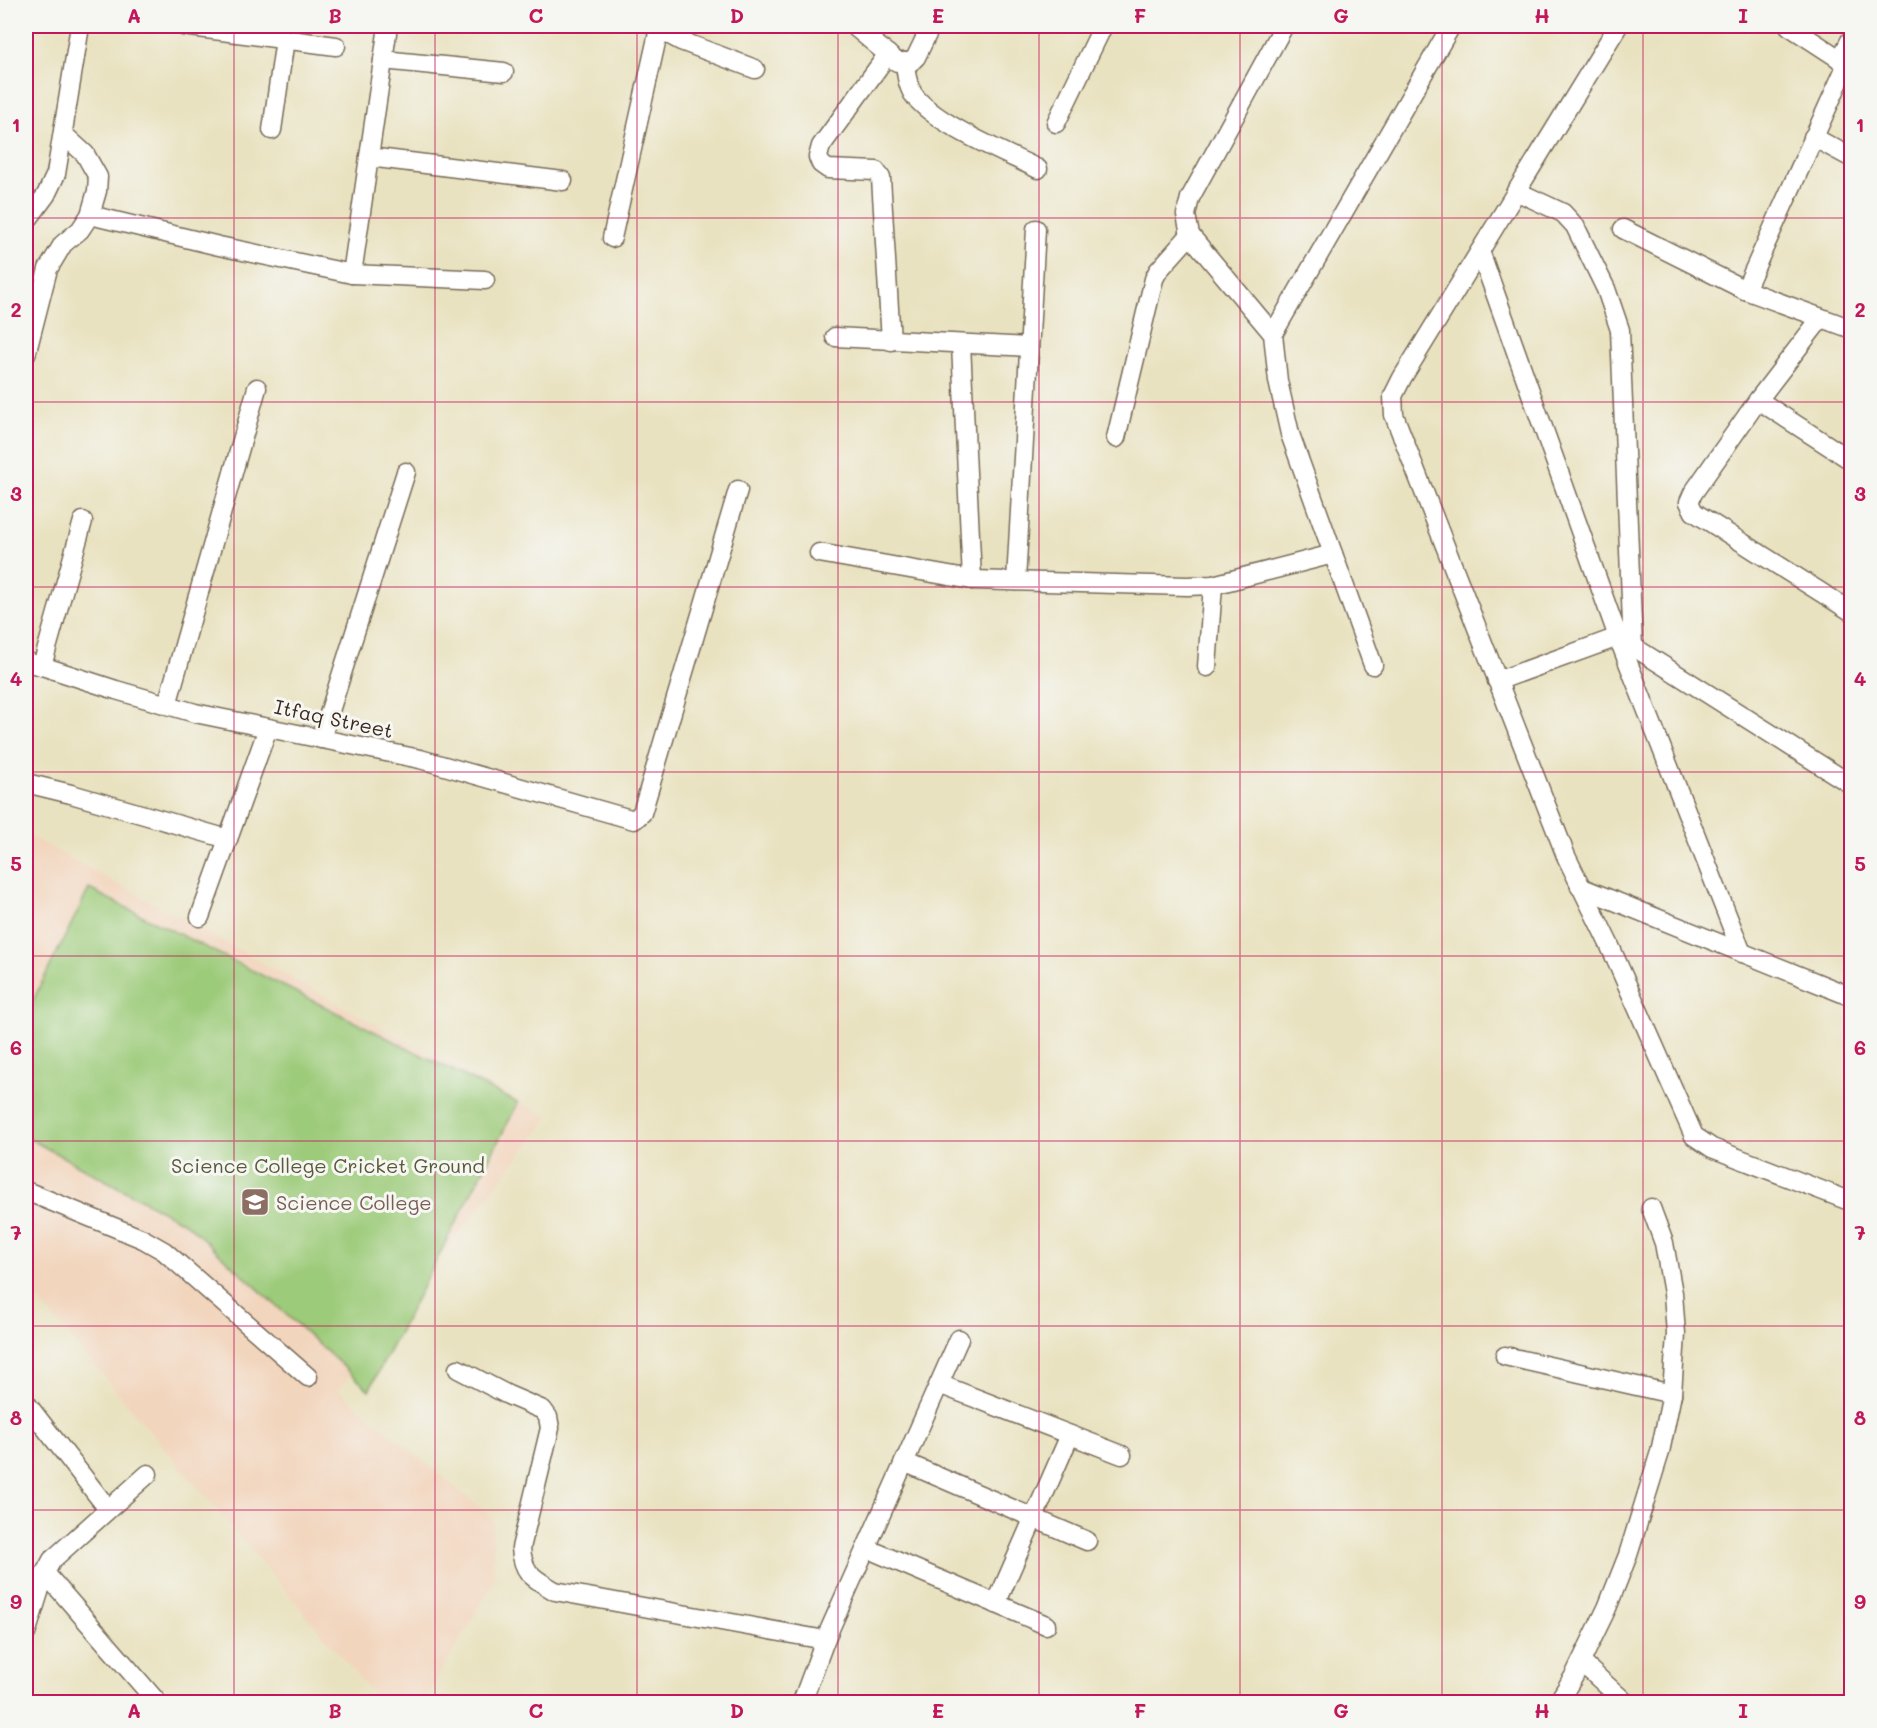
<svg xmlns="http://www.w3.org/2000/svg" width="1877" height="1728" font-family="Mali,sans-serif">
	<style>
		.built { fill: #f2d5bd }
		.green { fill: #9ccb79; stroke: #6c7a4c; stroke-width: 1.5 }
		.lines { fill: none; stroke-linecap: round; stroke-linejoin: round }
		.street-casing { stroke: #786a57; stroke-width: 21 }
		.street { stroke: #fff; stroke-width: 18 }
		.grid { fill: none; stroke: #c2185b; stroke-width: 1.5; stroke-opacity: 0.55 }
		.labels { text-anchor: middle; dominant-baseline: central; stroke-width: 6; stroke-linejoin: round; paint-order: stroke }
		.street-label { font-size: 20px; fill: #3b2a1e; stroke: #f6f6f2 }
		.park-label { font-size: 20px; fill: #585a39; stroke: #f6f6f2 }
		.education-label { font-size: 20px; fill: #785e54; stroke: #f6f6f2; text-anchor: start }
		.neatline { fill: none; stroke: #c2185b; stroke-width: 2 }
		.grid-label { font-size: 20px; text-anchor: middle; font-weight: bold; fill: #c2185b }
	</style>
	<rect width="100%" height="100%" fill="#f6f6f2"/>
	<filter id="ink" filterUnits="userSpaceOnUse"><feTurbulence type="fractalNoise" baseFrequency=".0167" numOctaves="2"/><feDisplacementMap in="SourceGraphic" scale="12" xChannelSelector="R" yChannelSelector="G"/><feConvolveMatrix kernelMatrix="1 2 1 2 8 2 1 2 1" color-interpolation-filters="sRGB"/></filter>
	<filter id="wash" filterUnits="userSpaceOnUse"><feTurbulence type="fractalNoise" baseFrequency=".008" numOctaves="4" result="noise"/><feDisplacementMap in="SourceGraphic" scale="24" xChannelSelector="R" yChannelSelector="G"/><feGaussianBlur stdDeviation="1.35" result="paint"/><feColorMatrix in="noise" values="0 0 0 0 0 0 0 0 0 0 0 0 0 0 0 0 0 1.4 0 .05"/><feComposite in="paint" operator="in"/></filter>
	<g filter="url(#wash)">
		<rect width="100%" height="100%" fill="#e9e2c0"/>
		<polygon class="built" points="26,837 33,838 549,1118 338,1390 493,1519 493,1583 424,1702 380,1702 26,1285"/>
		<polygon class="green" points="89,889 518,1103 369,1390 188,1225 26,1137 26,1014"/>
	</g>
	<g filter="url(#ink)">
		<g class="lines">
			<g class="street-casing">
				<g id="street">
					<polyline points="183,26 336,46"/>
					<polyline points="653,26 681,41 755,69"/>
					<polyline points="854,26 897,62 911,62 916,57 931,26"/>
					<polyline points="1284,26 1190,198 1186,215 1190,235 1273,334 1278,381 1290,434 1373,665"/>
					<polyline points="1618,26 1402,378 1393,396 1394,415 1566,856 1609,944 1694,1136 1712,1148 1852,1202"/>
					<polyline points="1789,26 1852,67"/>
					<polyline points="888,54 821,146 818,157 821,164 828,169 876,171 881,178 891,341"/>
					<polyline points="383,60 504,72"/>
					<polyline points="1840,60 1852,37"/>
					<path d="M 905,62 C 906,73 907,84 913,94 C 934,124 1004,152 1038,169"/>
					<polyline points="1056,123 1103,26"/>
					<polyline points="272,130 285,39"/>
					<polyline points="1813,137 1852,158"/>
					<polyline points="369,157 563,181"/>
					<polyline points="1516,191 1563,213 1575,226 1606,289 1620,330 1633,648"/>
					<polyline points="90,215 219,246 352,274 485,280"/>
					<polyline points="26,222 46,195 56,174 80,26"/>
					<polyline points="1623,229 1745,290 1852,329"/>
					<polyline points="612,238 659,29"/>
					<polyline points="1480,251 1618,637 1742,953"/>
					<polyline points="352,274 388,26"/>
					<polyline points="1745,290 1847,64"/>
					<polyline points="1821,318 1758,400 1693,493 1689,502 1694,512 1852,612"/>
					<polyline points="1273,334 1451,26"/>
					<polyline points="835,337 1029,347"/>
					<polyline points="961,344 972,580"/>
					<polyline points="26,355 48,269 63,244 80,230 90,215 97,191 98,177 85,154 63,134"/>
					<polyline points="1758,400 1852,461"/>
					<polyline points="1116,438 1154,279 1158,271 1190,235"/>
					<polyline points="819,553 972,580 1187,586 1213,585 1333,554"/>
					<polyline points="1016,581 1036,229"/>
					<polyline points="26,662 42,666 116,690 195,713 420,759 634,820 642,813 738,490"/>
					<polyline points="42,666 83,521"/>
					<polyline points="1207,667 1213,585"/>
					<polyline points="1497,681 1618,637 1852,785"/>
					<polyline points="167,705 257,388"/>
					<polyline points="321,739 406,472"/>
					<polyline points="26,783 71,794 228,839"/>
					<polyline points="1580,887 1852,997"/>
					<polyline points="200,917 268,728"/>
					<polyline points="26,1191 143,1239 164,1251 308,1377"/>
					<polyline points="1505,1356 1672,1394"/>
					<path d="M 458,1369 L 508,1395 L 543,1410 L 548,1417 L 550,1428 L 521,1548 C 523,1575 534,1578 555,1591 L 825,1640"/>
					<polyline points="939,1384 1122,1455"/>
					<polyline points="26,1403 108,1509"/>
					<polyline points="904,1462 1087,1541"/>
					<polyline points="866,1548 1046,1625"/>
					<polyline points="45,1573 157,1702"/>
					<polyline points="996,1604 1070,1435"/>
					<polyline points="26,1634 45,1573 52,1560 148,1474"/>
					<polyline points="1581,1662 1625,1702"/>
					<polyline points="802,1702 825,1640 959,1339"/>
					<polyline points="1558,1702 1574,1676 1607,1608 1628,1555 1660,1452 1672,1394 1676,1334 1673,1293 1664,1243 1651,1208"/>
					<polyline points="1850,1702 1852,1701"/>
				</g>
			</g>
			<use href="#street" class="street"/>
		</g>
	</g>
	<path class="grid" d="M 234,26 L 234,1702M 435,26 L 435,1702M 637,26 L 637,1702M 838,26 L 838,1702M 1039,26 L 1039,1702M 1240,26 L 1240,1702M 1442,26 L 1442,1702M 1643,26 L 1643,1702M 26,218 L 1852,218M 26,402 L 1852,402M 26,587 L 1852,587M 26,772 L 1852,772M 26,956 L 1852,956M 26,1141 L 1852,1141M 26,1326 L 1852,1326M 26,1510 L 1852,1510"/>
	<defs>
		<g id="university-square" transform="scale(1.5)"><rect x="-9" y="-9" width="18" height="18" rx="4" fill="#8d6e63" stroke="#f6f6f2"/><path d="M0-5L7-2L0 1L-7-2ZM-4 1L0 2.5L4 1V4Q0 6-4 4Z" fill="#fff"/></g>
	</defs>
	<g fill-rule="evenodd">
		<use href="#university-square" x="255" y="1202"/>
	</g>
	<g class="labels">
		<g class="street-label">
			<text transform="translate(334 718) rotate(12)">Itfaq Street</text>
		</g>
		<g class="park-label">
			<text x="328" y="1165">Science College Cricket Ground</text>
		</g>
		<g class="education-label">
			<text x="276" y="1202">Science College</text>
		</g>
	</g>
	<rect width="1877" height="1728" fill="none" stroke="#f6f6f2" stroke-width="66"/>
	<rect x="33" y="33" width="1811" height="1662" class="neatline"/>
	<g class="grid-label">
		<text x="134" y="23">A</text>
		<text x="335" y="23">B</text>
		<text x="536" y="23">C</text>
		<text x="737" y="23">D</text>
		<text x="938" y="23">E</text>
		<text x="1140" y="23">F</text>
		<text x="1341" y="23">G</text>
		<text x="1542" y="23">H</text>
		<text x="1743" y="23">I</text>
		<text x="16" y="132">1</text>
		<text x="1860" y="132">1</text>
		<text x="16" y="317">2</text>
		<text x="1860" y="317">2</text>
		<text x="16" y="501">3</text>
		<text x="1860" y="501">3</text>
		<text x="16" y="686">4</text>
		<text x="1860" y="686">4</text>
		<text x="16" y="871">5</text>
		<text x="1860" y="871">5</text>
		<text x="16" y="1055">6</text>
		<text x="1860" y="1055">6</text>
		<text x="16" y="1240">7</text>
		<text x="1860" y="1240">7</text>
		<text x="16" y="1425">8</text>
		<text x="1860" y="1425">8</text>
		<text x="16" y="1609">9</text>
		<text x="1860" y="1609">9</text>
		<text x="134" y="1718">A</text>
		<text x="335" y="1718">B</text>
		<text x="536" y="1718">C</text>
		<text x="737" y="1718">D</text>
		<text x="938" y="1718">E</text>
		<text x="1140" y="1718">F</text>
		<text x="1341" y="1718">G</text>
		<text x="1542" y="1718">H</text>
		<text x="1743" y="1718">I</text>
	</g>
</svg>
